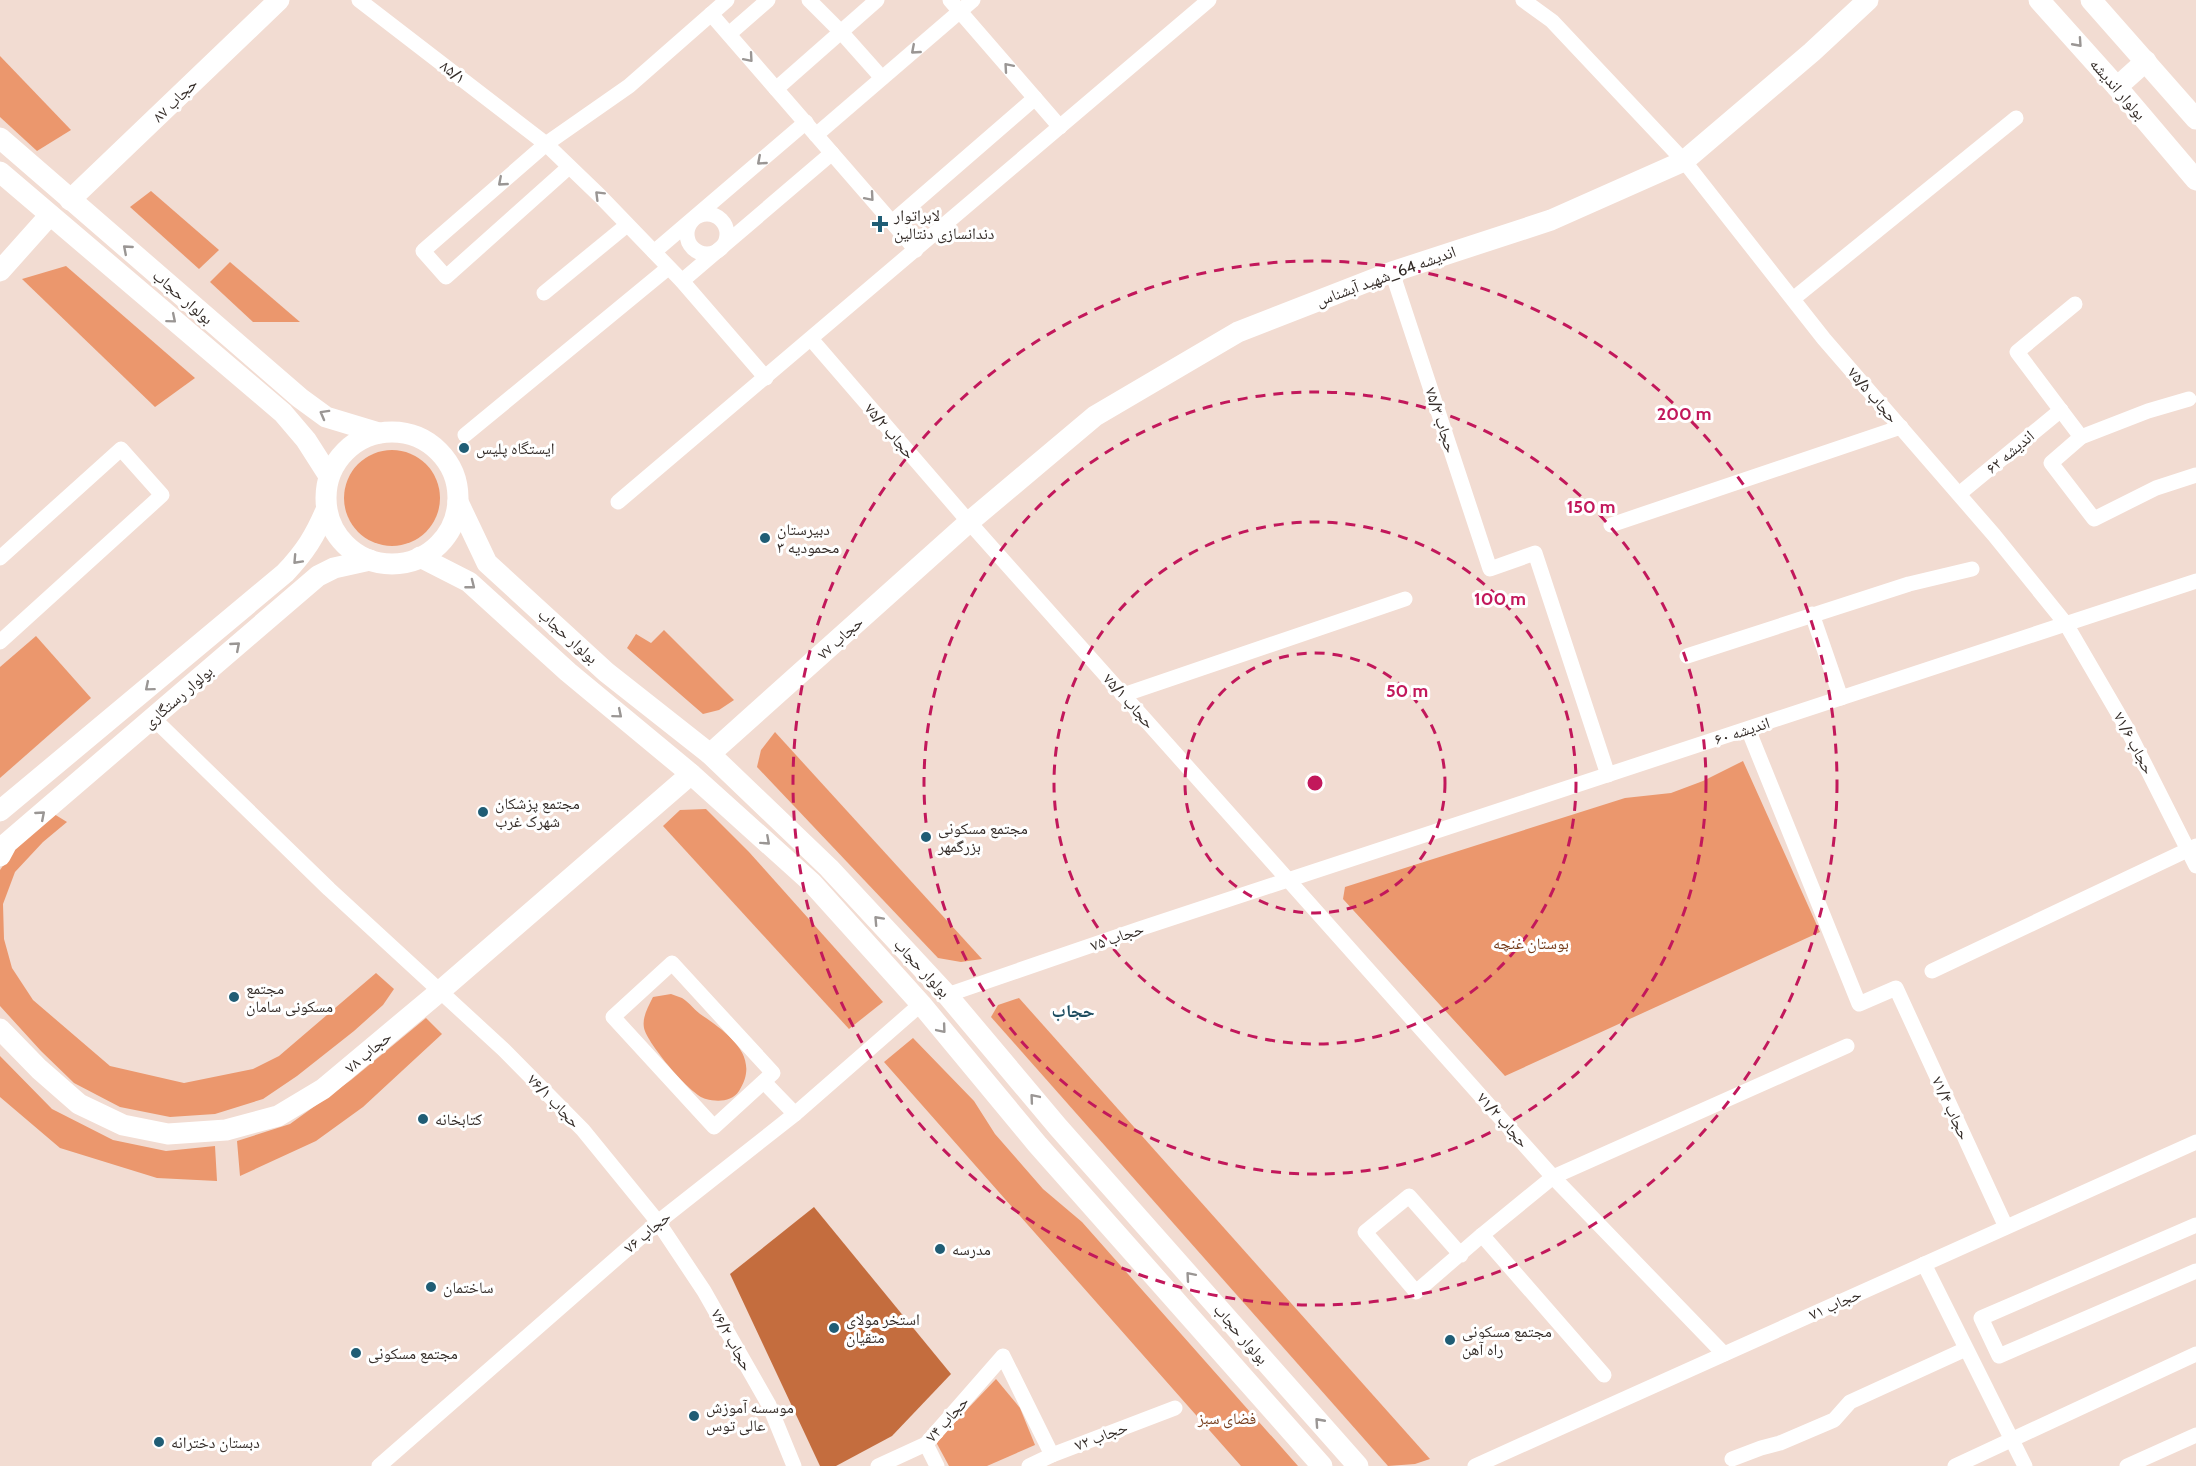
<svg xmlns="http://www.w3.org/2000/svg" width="2196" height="1466" font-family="Cabin,'Noto Naskh Arabic',sans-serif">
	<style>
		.green { fill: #eb976d }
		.water { fill: #c46d3e }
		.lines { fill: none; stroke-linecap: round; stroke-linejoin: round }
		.street { stroke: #fff; stroke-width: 15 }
		.secondary { stroke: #fff; stroke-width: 21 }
		.oneway { stroke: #9a9694 }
		.ring { fill: none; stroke: #c2185b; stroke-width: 3; stroke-dasharray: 10 8 }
		.poi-dot { fill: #205d75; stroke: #fff; stroke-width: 2 }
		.labels { text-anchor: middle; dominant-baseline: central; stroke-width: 6; stroke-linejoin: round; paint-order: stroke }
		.street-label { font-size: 16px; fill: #342c28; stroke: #fff }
		.poi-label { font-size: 16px; fill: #342c28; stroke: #fff; text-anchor: start }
		.park-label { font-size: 16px; fill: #743a18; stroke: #fff }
		.neighbourhood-label { font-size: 18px; font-weight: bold; fill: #1e4e61; stroke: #fff }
		.centre { fill: #c2185b; stroke: #fff; stroke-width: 3 }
		.ring-label { font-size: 18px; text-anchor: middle; font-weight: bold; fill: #c2185b; stroke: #fff; stroke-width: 6; stroke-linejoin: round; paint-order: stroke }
	</style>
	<rect width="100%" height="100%" fill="#f2dcd2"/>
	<g class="green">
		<polygon points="0,56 71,130 37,151 0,117"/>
		<polygon points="151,191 219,250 199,269 130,207"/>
		<polygon points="230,262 300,322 253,322 210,282"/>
		<polygon points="66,266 195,378 155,407 22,279"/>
		<circle cx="392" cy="498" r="48"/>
		<polygon points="664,630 734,700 719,710 703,714 627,648 636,634 651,643"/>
		<polygon points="36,636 91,698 0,778 0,667"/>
		<polygon points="775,732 982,959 961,962 938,958 757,767 761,750"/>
		<polygon points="1743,761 1820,932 1505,1076 1343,899 1345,887 1625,798 1671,793 1703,781"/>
		<polygon points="706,809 749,852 883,1002 849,1029 663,826 680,810"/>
		<polygon points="54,814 67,822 43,842 15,872 3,904 4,939 12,968 33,1000 110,1066 184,1083 253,1069 279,1056 376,973 394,989 383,1005 354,1031 297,1076 263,1099 215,1114 170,1117 120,1107 74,1083 41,1051 0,1006 0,870 14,850"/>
		<path d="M 671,994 L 682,998 C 690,1003 695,1011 703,1016 C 729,1034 761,1057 739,1091 C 732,1102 717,1102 706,1099 C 691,1096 647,1043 644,1028 C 642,1017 648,1007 653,997 Z"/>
		<polygon points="1019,998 1430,1459 1415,1464 1388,1466 991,1017 998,1005"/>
		<polygon points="426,1018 442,1034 363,1107 316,1141 240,1176 237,1141 290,1124 351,1080"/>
		<polygon points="913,1038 974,1101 995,1134 1043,1189 1082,1222 1298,1466 1241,1466 884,1062"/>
		<polygon points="0,1056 52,1109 113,1140 166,1151 215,1146 217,1181 157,1178 60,1148 0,1097"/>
		<polygon points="996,1379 1020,1408 1035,1445 987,1466 949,1466 936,1442"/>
	</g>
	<polygon class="water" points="814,1207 951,1374 892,1436 836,1466 820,1466 730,1274"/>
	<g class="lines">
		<g class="street">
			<polyline points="359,0 546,144 600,196 682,281 766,378"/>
			<polyline points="809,0 842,33 882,78"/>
			<polyline points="950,0 1060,127"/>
			<polyline points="1523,0 1552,21 1684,161 1824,339 1994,535 2066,624 2126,727 2196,866"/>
			<polyline points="711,14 916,250"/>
			<polyline points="729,34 768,0"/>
			<polyline points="776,89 877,0"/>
			<polyline points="816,135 973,0"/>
			<polyline points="569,167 446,277 423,251 546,144 629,86 727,0"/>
			<circle cx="707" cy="234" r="20"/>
			<polyline points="892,222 1035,98"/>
			<polyline points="654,252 806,122"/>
			<polyline points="1392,272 1490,569 1535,553 1608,775"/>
			<polyline points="682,281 832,153"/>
			<polyline points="544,293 627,225"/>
			<polyline points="1793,299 2016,118"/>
			<polyline points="2075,304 2017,352 2081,437"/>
			<polyline points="811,339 969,522 1553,1177 1724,1354"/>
			<polyline points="2189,399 2148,411 2081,437 2051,463 2094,519 2156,488 2196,475"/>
			<polyline points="465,435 668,268"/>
			<polyline points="1959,494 2061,410"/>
			<polyline points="618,502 1209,0"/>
			<polyline points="1611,525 1901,427"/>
			<polyline points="0,558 121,449 162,495 0,642"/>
			<polyline points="1812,614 1841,698"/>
			<polyline points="1687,656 1909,584 1972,569"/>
			<polyline points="1123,695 1405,599"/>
			<polyline points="153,718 329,889 504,1050 583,1130 658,1222 704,1291 769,1405 794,1466"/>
			<polyline points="1748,729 1859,1004 1896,988 2006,1227"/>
			<polygon points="672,963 773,1073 714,1127 613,1017"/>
			<polyline points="1932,971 2196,846"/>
			<polyline points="947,995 1139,929 2196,581"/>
			<polyline points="764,1082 795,1114"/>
			<polyline points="2196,1225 1981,1318 1999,1356 2196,1271"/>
			<polyline points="1461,1255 1409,1196 1365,1232 1416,1292 1482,1235"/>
			<polyline points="1924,1264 2025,1466"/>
			<polyline points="1604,1375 1482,1235 1553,1177 1847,1046"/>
			<polyline points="926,1444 937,1466"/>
			<polyline points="1732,1459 1761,1448 1780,1443 1834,1420 1850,1402 1966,1349"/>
			<polyline points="379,1466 658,1222 795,1114 921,1004"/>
			<polyline points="878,1466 926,1444 1003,1356 1052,1455"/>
			<polyline points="1029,1466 1052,1455 1175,1408"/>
			<polyline points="1475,1466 2196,1142"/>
			<polyline points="1955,1466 2196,1354"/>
			<polyline points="2127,1466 2196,1435"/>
		</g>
		<g class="secondary">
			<polyline points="2039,0 2117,87 2196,180"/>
			<polyline points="2091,0 2196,119"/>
			<polyline points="2117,87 2146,61"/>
			<polyline points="0,138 300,398 326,417 379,433"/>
			<polyline points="0,172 283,413 306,440 329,476"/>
			<polyline points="70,200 279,0"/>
			<polyline points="0,271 50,215"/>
			<circle cx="392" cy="498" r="66"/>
			<polyline points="458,502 487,563 606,672 710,754 829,868 947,995 1058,1127 1358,1466"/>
			<polyline points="420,557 469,582 568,672 691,774 812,883 921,1004 1037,1144 1322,1466"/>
			<polyline points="710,754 969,522 1095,416 1238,332 1392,272 1551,220 1684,161 1812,52 1868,0"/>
			<path d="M 0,811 L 285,573 C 305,552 315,536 326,510"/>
			<polyline points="0,856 7,843 318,576 334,568 370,560"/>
			<polyline points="0,1029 39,1069 79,1104 123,1125 168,1134 226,1130 278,1116 323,1089 439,992 691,774"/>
		</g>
	</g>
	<defs><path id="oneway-chevron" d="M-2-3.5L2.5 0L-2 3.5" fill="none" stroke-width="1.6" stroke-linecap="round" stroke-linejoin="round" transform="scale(1.5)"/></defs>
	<g class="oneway">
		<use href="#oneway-chevron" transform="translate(2078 43) rotate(48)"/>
		<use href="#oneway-chevron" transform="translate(915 50) rotate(139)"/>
		<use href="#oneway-chevron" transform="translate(749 58) rotate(49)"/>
		<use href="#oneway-chevron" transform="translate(1008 67) rotate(-131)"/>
		<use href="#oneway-chevron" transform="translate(761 161) rotate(139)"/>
		<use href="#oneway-chevron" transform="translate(502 182) rotate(139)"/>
		<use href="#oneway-chevron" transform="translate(599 195) rotate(-135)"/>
		<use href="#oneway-chevron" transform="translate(870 197) rotate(49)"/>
		<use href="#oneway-chevron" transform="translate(127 249) rotate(-139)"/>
		<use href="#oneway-chevron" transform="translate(172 319) rotate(40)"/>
		<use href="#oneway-chevron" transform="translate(324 414) rotate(-151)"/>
		<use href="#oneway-chevron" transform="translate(297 560) rotate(133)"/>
		<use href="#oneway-chevron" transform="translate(471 585) rotate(38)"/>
		<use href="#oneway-chevron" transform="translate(236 646) rotate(-41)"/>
		<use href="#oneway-chevron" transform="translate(149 687) rotate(140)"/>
		<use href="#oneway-chevron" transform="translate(618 714) rotate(40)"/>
		<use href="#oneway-chevron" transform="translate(41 815) rotate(-41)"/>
		<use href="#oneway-chevron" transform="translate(766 841) rotate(42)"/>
		<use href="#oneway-chevron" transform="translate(878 920) rotate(-133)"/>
		<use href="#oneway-chevron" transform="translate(942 1029) rotate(50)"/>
		<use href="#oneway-chevron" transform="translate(1034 1098) rotate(-130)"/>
		<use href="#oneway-chevron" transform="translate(1190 1276) rotate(-131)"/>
		<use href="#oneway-chevron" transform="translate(1319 1422) rotate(-132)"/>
	</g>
	<g class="ring">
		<circle cx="1315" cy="783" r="130"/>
		<circle cx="1315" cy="783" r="261"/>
		<circle cx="1315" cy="783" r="391"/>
		<circle cx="1315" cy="783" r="522"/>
	</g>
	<g class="poi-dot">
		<path d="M877 215h6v6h6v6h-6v6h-6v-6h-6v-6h6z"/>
		<circle cx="464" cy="448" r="6"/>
		<circle cx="765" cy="538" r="6"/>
		<circle cx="483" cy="812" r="6"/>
		<circle cx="926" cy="837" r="6"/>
		<circle cx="234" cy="997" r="6"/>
		<circle cx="423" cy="1119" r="6"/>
		<circle cx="940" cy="1249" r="6"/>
		<circle cx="431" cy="1287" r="6"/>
		<circle cx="834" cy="1328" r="6"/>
		<circle cx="1450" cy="1340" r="6"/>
		<circle cx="356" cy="1353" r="6"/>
		<circle cx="694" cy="1416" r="6"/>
		<circle cx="159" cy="1442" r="6"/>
	</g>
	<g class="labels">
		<g class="street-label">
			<text transform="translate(453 72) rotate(38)">۸۵/۱</text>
			<text transform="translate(2118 89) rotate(49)">بولوار اندیشه</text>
			<text transform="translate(175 100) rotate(-44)">حجاب ۸۷</text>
			<text transform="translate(1386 276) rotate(-20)">اندیشه 64_شهید آبشناس</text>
			<text transform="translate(183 297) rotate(41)">بولوار حجاب</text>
			<text transform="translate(1873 395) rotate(49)">حجاب ۷۵/۵</text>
			<text transform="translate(1441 420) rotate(72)">حجاب ۷۵/۳</text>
			<text transform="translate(890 431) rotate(49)">حجاب ۷۵/۲</text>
			<text transform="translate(2010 452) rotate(-40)">اندیشه ۶۲</text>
			<text transform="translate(568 636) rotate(42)">بولوار حجاب</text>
			<text transform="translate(840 638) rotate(-42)">حجاب ۷۷</text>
			<text transform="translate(178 697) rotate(-41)">بولوار رستگاری</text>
			<text transform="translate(1129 701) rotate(48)">حجاب ۷۵/۱</text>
			<text transform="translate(1742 731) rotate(-18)">اندیشه ۶۰</text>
			<text transform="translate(2134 743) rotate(62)">حجاب ۷۱/۶</text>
			<text transform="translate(1117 937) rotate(-19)">حجاب ۷۵</text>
			<text transform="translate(922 968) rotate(47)">بولوار حجاب</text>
			<text transform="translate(368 1052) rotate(-40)">حجاب ۷۸</text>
			<text transform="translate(554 1101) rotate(46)">حجاب ۷۶/۱</text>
			<text transform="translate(1951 1108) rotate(65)">حجاب ۷۱/۴</text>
			<text transform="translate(1503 1120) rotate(48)">حجاب ۷۱/۲</text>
			<text transform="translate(647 1232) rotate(-40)">حجاب ۷۶</text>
			<text transform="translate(1835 1304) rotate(-24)">حجاب ۷۱</text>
			<text transform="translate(1241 1334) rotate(49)">بولوار حجاب</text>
			<text transform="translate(732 1340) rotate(61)">حجاب ۷۶/۲</text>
			<text transform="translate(947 1419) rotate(-48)">حجاب ۷۴</text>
			<text transform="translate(1101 1436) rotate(-21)">حجاب ۷۲</text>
		</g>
		<g class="poi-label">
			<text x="894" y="215">لابراتوار<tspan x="894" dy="18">دندانسازی دنتالین</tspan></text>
			<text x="476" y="448">ایستگاه پلیس</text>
			<text x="777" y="529">دبیرستان<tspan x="777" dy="18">محمودیه ۳</tspan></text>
			<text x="495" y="803">مجتمع پزشکان<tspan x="495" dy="18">شهرک غرب</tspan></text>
			<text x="938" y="828">مجتمع مسکونی<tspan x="938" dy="18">بزرگمهر</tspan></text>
			<text x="246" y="988">مجتمع<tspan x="246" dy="18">مسکونی سامان</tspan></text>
			<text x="435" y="1119">کتابخانه</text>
			<text x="952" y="1249">مدرسه</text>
			<text x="443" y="1287">ساختمان</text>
			<text x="846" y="1319">استخر مولای<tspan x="846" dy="18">متقیان</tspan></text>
			<text x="1462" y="1331">مجتمع مسکونی<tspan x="1462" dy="18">راه آهن</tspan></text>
			<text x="368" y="1353">مجتمع مسکونی</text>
			<text x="706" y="1407">موسسه آموزش<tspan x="706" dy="18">عالی توس</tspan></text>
			<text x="171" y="1442">دبستان دخترانه</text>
		</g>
		<g class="park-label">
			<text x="1531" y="943">بوستان غنچه</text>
			<text x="1227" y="1418">فضای سبز</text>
		</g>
		<g class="neighbourhood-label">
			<text x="1073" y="1011">حجاب</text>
		</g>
	</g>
	<circle cx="1315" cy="783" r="9" class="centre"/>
	<g class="ring-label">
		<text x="1684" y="420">200 m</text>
		<text x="1591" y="513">150 m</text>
		<text x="1500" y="605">100 m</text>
		<text x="1407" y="697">50 m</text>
	</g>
</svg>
